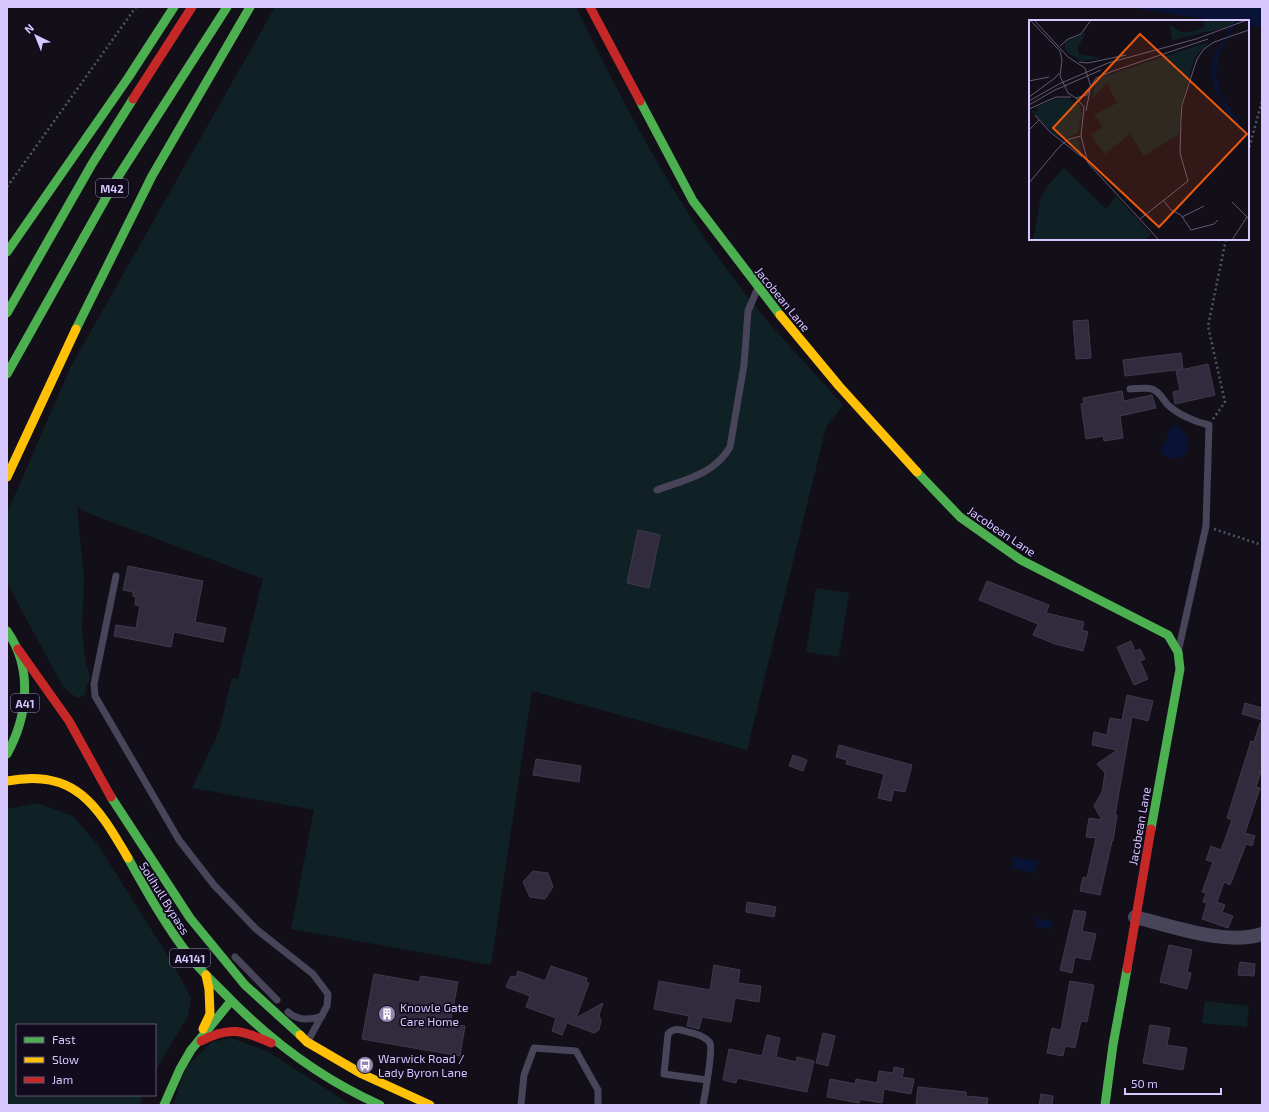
<svg xmlns="http://www.w3.org/2000/svg" width="1269" height="1112" font-family="'Exo 2',sans-serif">
	<style>
		.green { fill: #0f2125 }
		.water { fill: #091336 }
		.building { fill: #312c3d; stroke: #40394e }
		.lines { fill: none; stroke-linecap: round; stroke-linejoin: round }
		.path { stroke: #4c5766; stroke-width: 2.5; stroke-dasharray: 2 3; stroke-linecap: butt }
		.lane { stroke: #48445a; stroke-width: 7 }
		.street { stroke: #48445a; stroke-width: 14 }
		.fast { stroke: #4caf50; stroke-width: 9 }
		.slow { stroke: #ffc107; stroke-width: 9 }
		.jam { stroke: #c62828; stroke-width: 9 }
		.labels { text-anchor: middle; dominant-baseline: central; stroke-width: 3.5; stroke-linejoin: round; paint-order: stroke }
		.shield { fill: #110b1d; stroke: #9b8fbb; stroke-width: 1 }
		.shield-label { font-size: 11px; font-weight: bold; fill: #d6c7ff }
		.street-label { font-size: 12px; fill: #d6c7ff; stroke: #110b1d }
		.poi-label { font-size: 12px; fill: #d6c7ff; stroke: #110b1d; text-anchor: start }
		.inset-road { fill: none; stroke: #605975; stroke-width: 1 }
		.view { fill: #e8590c; fill-opacity: 0.15; stroke: #e8590c; stroke-width: 2 }
		.inset-edge { fill: none; stroke: #d6c7ff; stroke-width: 2 }
	</style>
	<rect width="100%" height="100%" fill="#120f19"/>
	<g class="green">
		<path d="M 275,7 L 576,7 C 624,105 676,205 743,291 C 774,331 810,367 843,405 L 826,427 L 747,750 L 532,691 L 491,965 L 291,929 L 314,810 L 192,788 L 219,732 L 232,678 L 238,679 L 263,579 L 85,512 L 77,506 L 84,578 L 82,629 L 85,659 L 90,677 L 84,696 L 77,698 L 63,687 L 7,583 L 7,513 L 71,366 Z"/>
		<polygon points="816,588 849,593 839,657 806,652"/>
		<polygon points="37,803 73,816 98,845 173,964 191,998 188,1016 155,1071 155,1025 17,1025 17,1095 142,1095 140,1105 7,1105 7,809"/>
		<polygon points="1205,1001 1249,1006 1247,1027 1202,1023"/>
		<polygon points="231,1038 267,1051 351,1105 173,1105 186,1067 212,1042"/>
	</g>
	<g class="water">
		<polygon points="1127,7 1262,7 1262,28 1248,25 1248,21 1219,21"/>
		<path d="M 1172,425 C 1185,427 1189,439 1188,451 C 1180,460 1166,462 1160,449 C 1168,440 1166,434 1172,425 Z"/>
		<polygon points="1014,857 1037,861 1035,873 1012,868"/>
		<polygon points="1036,918 1052,921 1054,925 1050,929 1035,926"/>
	</g>
	<g class="building">
		<polygon points="1088,320 1091,358 1076,359 1073,321"/>
		<polygon points="1181,353 1183,369 1125,376 1123,360"/>
		<polygon points="1208,364 1215,395 1175,404 1173,392 1180,390 1176,371"/>
		<polygon points="1122,391 1124,401 1152,395 1156,408 1120,416 1123,438 1104,441 1103,436 1086,439 1081,404 1084,403 1083,398"/>
		<polygon points="638,530 660,535 649,588 627,583"/>
		<polygon points="128,566 203,581 195,622 226,628 223,642 174,632 171,647 114,636 116,625 136,628 140,606 135,605 136,597 133,596 133,592 123,590"/>
		<polygon points="987,581 1049,605 1046,613 1084,622 1082,630 1088,632 1083,651 1055,644 1033,635 1038,624 979,600"/>
		<polygon points="1131,641 1135,651 1140,649 1145,659 1140,661 1148,679 1134,685 1117,647"/>
		<polygon points="1127,695 1153,701 1148,721 1132,717 1115,815 1117,815 1113,841 1112,841 1100,895 1080,891 1083,877 1087,878 1096,838 1086,837 1089,818 1102,820 1094,806 1102,792 1105,773 1097,764 1117,750 1092,745 1094,732 1107,735 1110,718 1122,720"/>
		<polygon points="1245,703 1262,708 1262,720 1242,714"/>
		<polygon points="1260,723 1262,724 1262,768 1256,787 1260,788 1245,833 1255,836 1252,846 1246,844 1230,885 1224,882 1217,902 1225,905 1222,912 1233,916 1228,928 1202,919 1207,903 1203,902 1206,893 1202,892 1213,862 1206,860 1211,846 1221,850 1232,820 1227,818 1251,741 1254,742"/>
		<polygon points="839,745 912,765 905,792 894,790 891,801 878,798 884,774 846,764 847,760 836,757"/>
		<polygon points="793,755 807,760 803,771 789,766"/>
		<polygon points="536,759 581,766 579,782 533,775"/>
		<polygon points="533,871 548,873 553,887 545,899 530,897 523,882"/>
		<polygon points="747,902 776,907 774,917 746,912"/>
		<polygon points="1074,910 1086,912 1082,931 1096,934 1090,960 1075,957 1072,973 1060,970"/>
		<polygon points="1169,945 1192,950 1187,972 1191,973 1187,989 1160,982"/>
		<polygon points="1240,962 1255,964 1254,976 1238,975"/>
		<polygon points="714,965 740,970 738,983 761,986 759,1002 735,998 731,1022 702,1017 699,1029 687,1026 689,1016 654,1009 659,981 710,990"/>
		<polygon points="551,966 587,978 586,982 589,983 576,1018 603,1003 599,1015 601,1021 599,1030 594,1033 567,1023 562,1035 552,1031 556,1018 526,1007 530,996 506,987 511,976 516,977 518,971 545,981"/>
		<polygon points="374,974 419,982 421,976 458,982 450,1024 465,1026 460,1056 362,1039"/>
		<polygon points="1070,981 1094,985 1087,1022 1081,1021 1075,1048 1065,1046 1063,1056 1047,1053 1052,1028 1061,1030"/>
		<polygon points="1150,1025 1170,1028 1167,1045 1187,1048 1183,1070 1143,1063"/>
		<polygon points="823,1033 835,1036 828,1066 816,1063"/>
		<polygon points="767,1035 780,1038 776,1057 796,1062 797,1057 814,1061 807,1092 737,1078 736,1083 723,1080 729,1049 762,1056"/>
		<polygon points="894,1067 904,1069 902,1077 914,1079 911,1094 884,1089 882,1103 860,1099 859,1103 827,1097 830,1079 855,1084 856,1079 877,1083 879,1071 893,1073"/>
		<polygon points="918,1087 966,1092 966,1096 988,1098 987,1105 916,1105"/>
		<polygon points="1041,1094 1053,1096 1052,1105 1039,1105"/>
	</g>
	<g class="lines">
		<g class="path">
			<polyline points="1248,152 1262,101"/>
			<polyline points="7,187 136,7"/>
			<polyline points="1213,419 1225,402 1208,326 1226,239"/>
			<polyline points="1214,529 1262,545"/>
		</g>
		<g class="lane">
			<path d="M 1130,389 C 1137,389 1145,387 1152,389 C 1160,392 1162,398 1167,404 C 1177,414 1195,422 1209,425 L 1206,526 L 1179,648"/>
			<path d="M 657,490 C 684,480 715,474 730,447 L 744,365 L 748,311 L 757,290"/>
			<polyline points="116,576 94,684 95,696 179,840 214,885 256,929 313,974 328,994 327,1006 308,1041"/>
			<polyline points="235,957 277,1000"/>
			<path d="M 288,1012 C 298,1021 311,1020 322,1016"/>
			<polyline points="521,1105 524,1075 534,1048 576,1051 598,1090 598,1105"/>
			<path d="M 703,1105 C 705,1095 713,1050 710,1043 C 706,1037 695,1033 688,1032 C 681,1030 674,1027 668,1034 L 664,1074 L 707,1080"/>
		</g>
		<path class="street" d="M 1135,917 C 1172,926 1226,946 1262,934"/>
		<g class="fast">
			<polyline points="640,101 693,201 780,315"/>
			<polyline points="7,252 128,78 174,7"/>
			<polyline points="7,313 92,164 133,99"/>
			<polyline points="76,329 152,176 250,7"/>
			<polyline points="7,374 116,180 227,7"/>
			<polyline points="917,472 960,517 1021,560 1168,635 1178,652 1180,669 1151,829"/>
			<path d="M 7,631 C 33,668 28,716 7,754"/>
			<polyline points="111,797 190,918 245,985 300,1035"/>
			<path d="M 128,858 C 146,890 164,923 187,953 C 197,967 210,979 222,991 C 268,1039 319,1078 380,1105"/>
			<polyline points="164,1105 180,1069 191,1050 231,1001"/>
			<polyline points="1105,1105 1113,1045 1127,969"/>
		</g>
		<g class="slow">
			<polyline points="780,315 839,386 917,472"/>
			<polyline points="7,477 76,329"/>
			<path d="M 7,781 C 75,768 97,805 128,858"/>
			<polyline points="203,1029 210,1014 209,989 206,975"/>
			<polyline points="300,1035 307,1042 362,1074 430,1105"/>
		</g>
		<g class="jam">
			<polyline points="590,7 640,101"/>
			<polyline points="133,99 192,7"/>
			<polyline points="18,649 69,721 111,797"/>
			<polyline points="1127,969 1151,829"/>
			<path d="M 201,1041 C 229,1026 243,1030 271,1043"/>
		</g>
	</g>
	<defs>
		<g id="building-disc" transform="scale(0.9)"><circle r="9.5" fill="#9187ae" stroke="#110b1d"/><path d="M-4-6H4V6H1V3H-1V6H-4ZM-2.5-4.3h1.7v1.8h-1.7ZM.8-4.3h1.7v1.8H.8ZM-2.5-1h1.7V.8h-1.7ZM.8-1h1.7V.8H.8Z" fill="#fff"/></g>
		<g id="bus-disc" transform="scale(0.9)"><circle r="9.5" fill="#9187ae" stroke="#110b1d"/><path d="M-5-6H5V4H4V6H2V4H-2V6H-4V4H-5ZM-3.5-4V0h7V-4ZM-3.5 1.2v1.5H-2V1.2ZM2 1.2v1.5H3.5V1.2Z" fill="#fff"/></g>
	</defs>
	<g fill-rule="evenodd">
		<use href="#building-disc" x="387" y="1014"/>
		<use href="#bus-disc" x="365" y="1065"/>
	</g>
	<g class="labels">
		<g class="shield">
			<rect x="96" y="179" width="32" height="18" rx="3"/>
			<rect x="11" y="694" width="28" height="18" rx="3"/>
			<rect x="170" y="949" width="40" height="18" rx="3"/>
		</g>
		<g class="shield-label">
			<text x="112" y="188">M42</text>
			<text x="25" y="703">A41</text>
			<text x="190" y="958">A4141</text>
		</g>
		<g class="street-label">
			<text transform="translate(783 299) rotate(51)">Jacobean Lane</text>
			<text transform="translate(1002 531) rotate(34)">Jacobean Lane</text>
			<text transform="translate(1139 826) rotate(-80)">Jacobean Lane</text>
			<text transform="translate(165 898) rotate(58)">Solihull Bypass</text>
		</g>
		<g class="poi-label">
			<text x="400" y="1007">Knowle Gate<tspan x="400" dy="14">Care Home</tspan></text>
			<text x="378" y="1058">Warwick Road /<tspan x="378" dy="14">Lady Byron Lane</tspan></text>
		</g>
	</g>
	<g transform="translate(1029 20)">
		<rect width="220" height="220" fill="#120f19"/>
		<path d="M 174,0 L 206,0 L 204,4 L 195,8 L 143,20 L 141,5 L 152,12 L 158,12 L 176,8 ZM 57,13 L 49,27 L 50,34 L 72,38 L 53,41 L 40,34 L 36,29 L 36,21 ZM 180,22 L 166,37 L 152,85 L 150,114 L 115,136 L 101,114 L 76,134 L 62,115 L 74,107 L 65,95 L 88,83 L 78,63 L 63,79 L 66,63 L 70,58 ZM 38,78 L 51,85 L 53,93 L 49,113 L 35,119 L 25,114 L 1,90 L 8,92 L 7,87 L 26,79 ZM 43,118 L 47,118 L 51,123 L 53,135 L 36,122 ZM 35,148 L 77,189 L 87,176 L 122,214 L 116,220 L 4,220 L 12,177 L 21,163 Z" fill="#0f2125"/>
		<path d="M 206,0 L 208,0 L 189,36 L 187,56 L 193,77 L 220,117 L 220,121 L 197,90 L 186,69 L 182,53 L 184,38 Z" fill="#091336"/>
		<path class="inset-road" d="M 1,0 L 31,31 L 33,40 L 31,56 L 39,73 L 47,78 L 58,75 L 62,67 L 56,48 L 39,37 L 5,0M 31,26 L 39,19 L 52,14 L 62,0M 50,42 L 59,43 L 97,35M 0,61 L 20,57M 62,66 L 67,58 L 84,51 L 179,19M 0,77 L 26,58 L 30,53M 47,78 L 55,87 L 52,116 L 59,143 L 130,220M 0,81 L 30,64 L 79,43 L 167,19 L 218,0M 0,85 L 26,70 L 72,50M 0,89 L 27,77 L 42,77M 57,91 L 61,70M 6,95 L 21,112 L 53,137M 0,110 L 10,100M 0,163 L 31,126 L 40,119 L 52,116M 134,180 L 142,190 L 152,195 L 162,210 L 185,204 L 189,200M 203,182 L 220,199M 153,197 L 175,186M 111,199 L 159,161 L 151,133 L 152,99 L 153,85 L 168,39 L 175,29 L 185,22 L 220,10M 203,220 L 218,197"/>
		<path class="view" d="M 111,14 L 218,114 L 130,207 L 24,108 Z"/>
		<rect width="220" height="220" class="inset-edge"/>
	</g>
	<rect width="1269" height="1112" fill="none" stroke="#d6c7ff" stroke-width="16"/>
	<rect x="16" y="1024" width="140" height="72" fill="#110b1d" stroke="#605677"/>
	<rect x="24" y="1037" width="20" height="6" fill="#4caf50" stroke="#605677"/>
	<text x="52" y="1044" font-size="12" fill="#d6c7ff">Fast</text>
	<rect x="24" y="1057" width="20" height="6" fill="#ffc107" stroke="#605677"/>
	<text x="52" y="1064" font-size="12" fill="#d6c7ff">Slow</text>
	<rect x="24" y="1077" width="20" height="6" fill="#c62828" stroke="#605677"/>
	<text x="52" y="1084" font-size="12" fill="#d6c7ff">Jam</text>
	<g transform="translate(36 36) rotate(317)" stroke="#110b1d" stroke-width="3" paint-order="stroke">
	<path d="M0-3L7 15L0 10L-7 15Z" fill="#d6c7ff"/>
	<text y="-6" font-size="11" font-weight="bold" text-anchor="middle" fill="#d6c7ff">N</text>
	</g>
	<path d="M1125 1088v6h96v-6" fill="none" stroke="#d6c7ff" stroke-width="2"/>
	<text x="1131" y="1088" font-size="12" fill="#d6c7ff" stroke="#110b1d" stroke-width="3" paint-order="stroke">50 m</text>
</svg>
